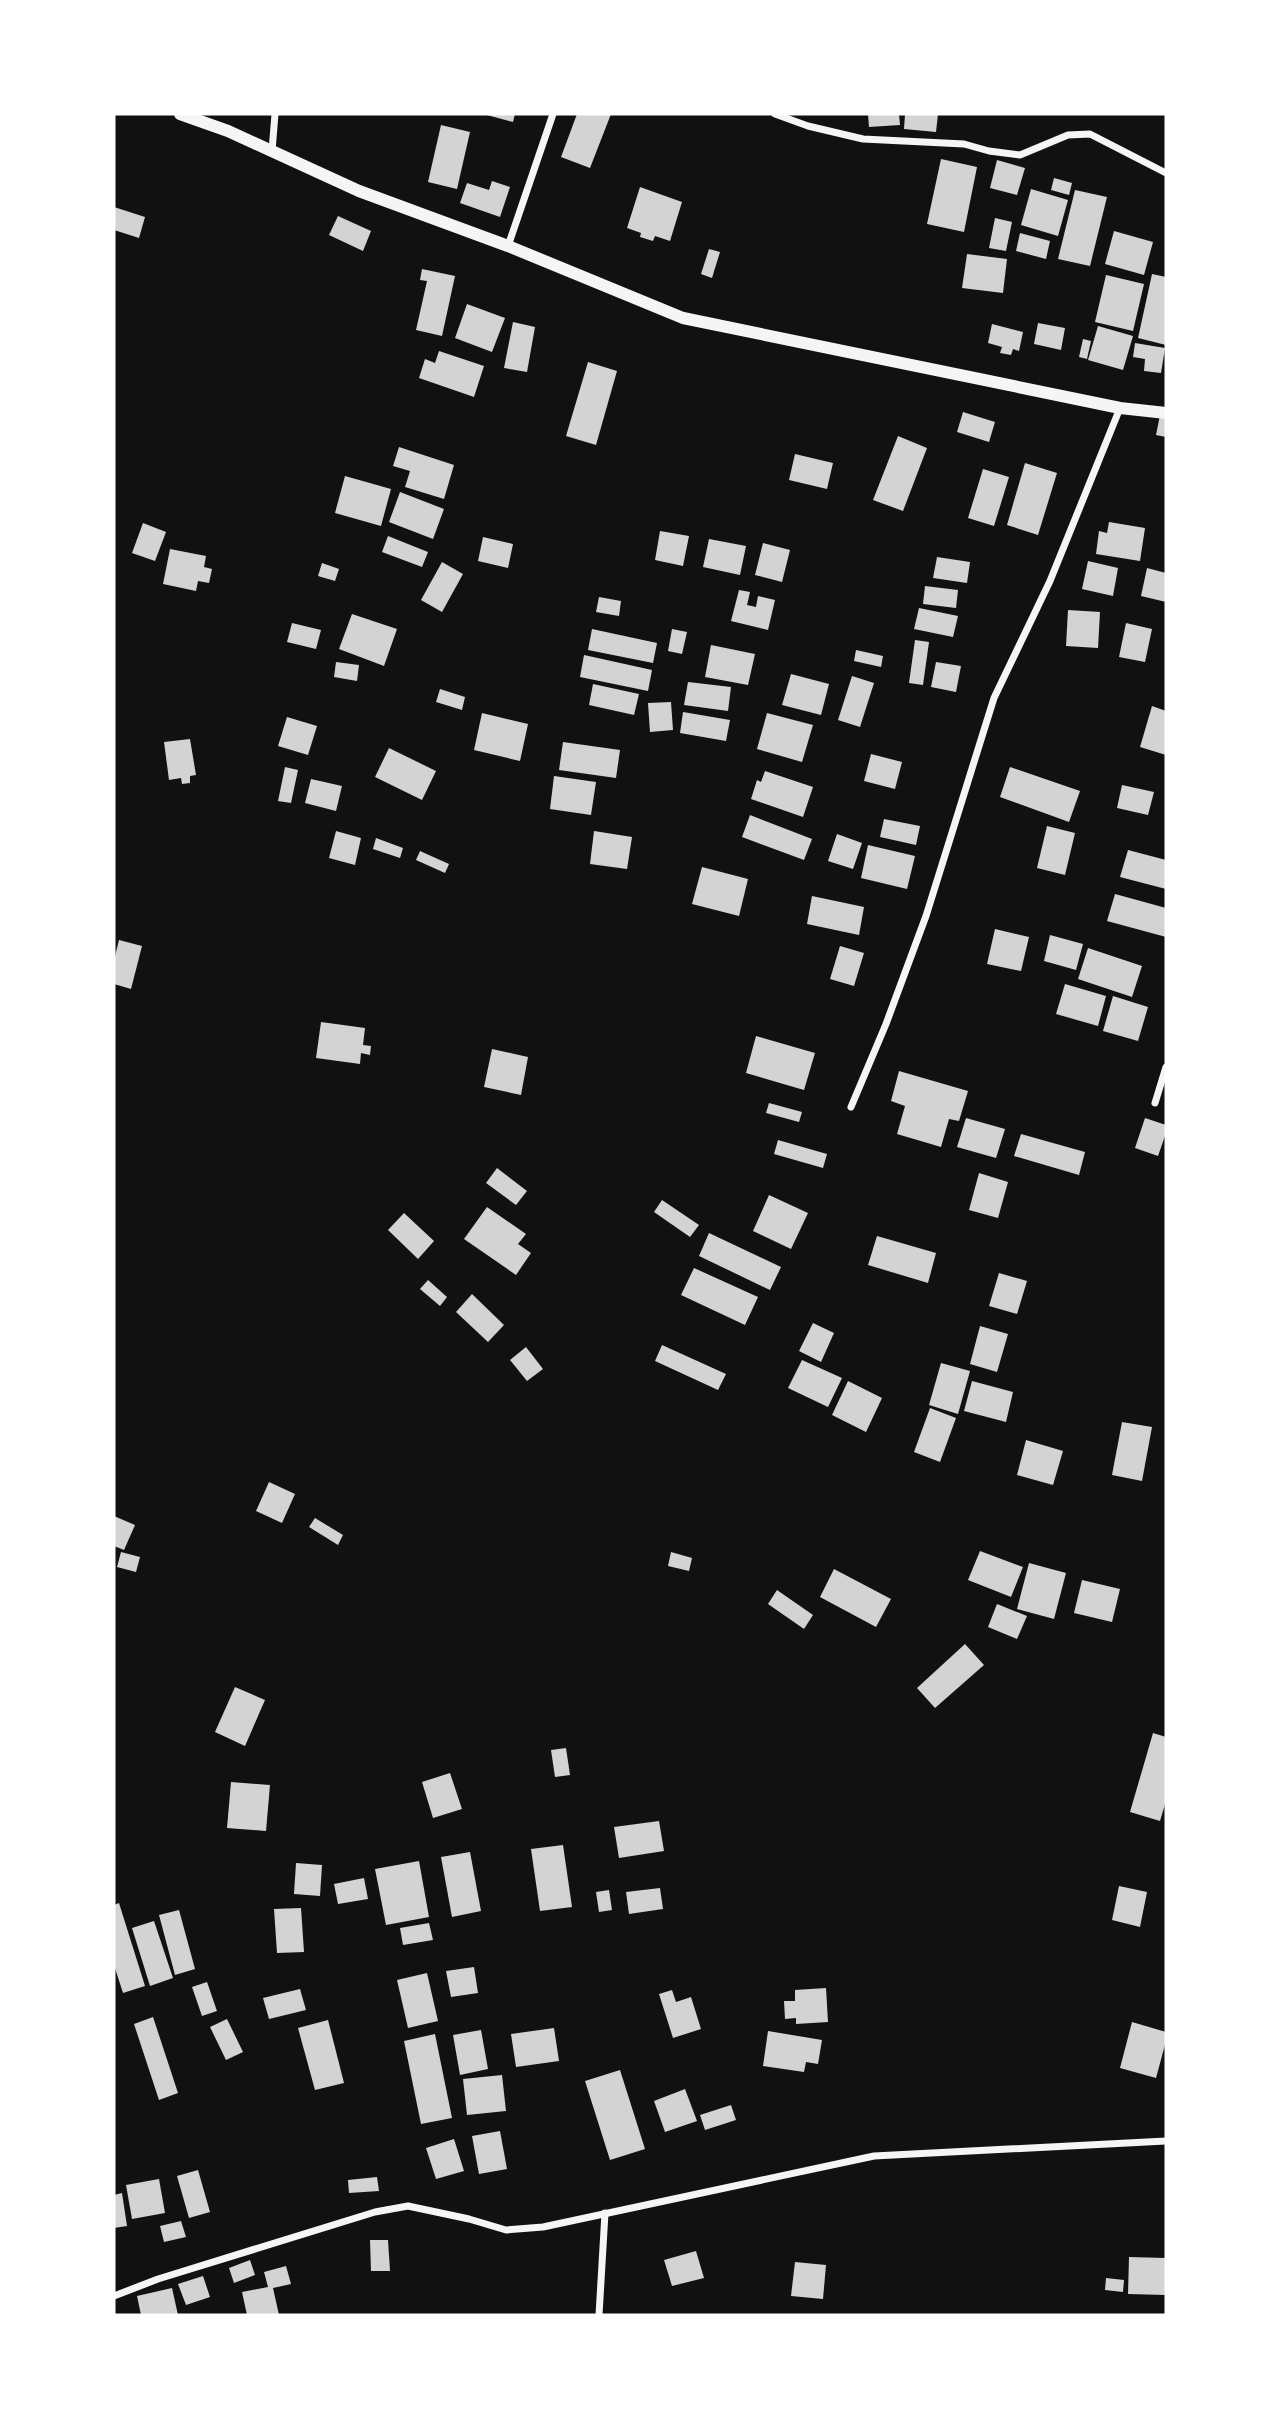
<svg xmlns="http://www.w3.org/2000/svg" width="1280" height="2429" font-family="Raleway,sans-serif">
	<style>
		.building { fill: #d3d3d3 }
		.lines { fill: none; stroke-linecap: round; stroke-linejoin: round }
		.minor { stroke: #f5f5f5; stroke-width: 7 }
		.tertiary { stroke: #f5f5f5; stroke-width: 12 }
	</style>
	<rect width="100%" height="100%" fill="#111"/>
	<g class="building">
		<polygon points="483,114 515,114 513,122"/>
		<polygon points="577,114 611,114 590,168 561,157"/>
		<polygon points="868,114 899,114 900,125 869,127"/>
		<polygon points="905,114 938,114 936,132 904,129"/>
		<polygon points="441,125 470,132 457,189 428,182"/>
		<polygon points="941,159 977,167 964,232 927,224"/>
		<polygon points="997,160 1025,168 1017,195 990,188"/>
		<polygon points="1054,178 1072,183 1069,195 1051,190"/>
		<polygon points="492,181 510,187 500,217 460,203 467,183 489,190"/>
		<polygon points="640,187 682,202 670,241 655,236 653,241 640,237 641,233 627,228"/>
		<polygon points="1031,189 1068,200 1058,236 1021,225"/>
		<polygon points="1075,190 1107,197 1090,266 1058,259"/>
		<polygon points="114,207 145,217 139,238 114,230"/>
		<polygon points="338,216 371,231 363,251 329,235"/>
		<polygon points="995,218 1012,222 1006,251 989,248"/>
		<polygon points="1114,231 1153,242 1144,275 1105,264"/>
		<polygon points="1020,233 1050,241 1046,259 1016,251"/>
		<polygon points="709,249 720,252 712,278 701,274"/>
		<polygon points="967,254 1007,259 1003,293 962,288"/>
		<polygon points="422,269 455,276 442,336 416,330 427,281 420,280"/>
		<polygon points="1152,274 1166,277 1166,345 1138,338"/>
		<polygon points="1106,275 1144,284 1133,331 1095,322"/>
		<polygon points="467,304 505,318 492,352 455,338"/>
		<polygon points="513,322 535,327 527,372 504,368"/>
		<polygon points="1038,323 1065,328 1061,350 1034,344"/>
		<polygon points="992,324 1023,332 1019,351 1013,349 1011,355 1000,353 1002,347 988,343"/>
		<polygon points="1098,326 1133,336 1123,370 1088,360"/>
		<polygon points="1083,339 1091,341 1087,359 1079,357"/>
		<polygon points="1135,343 1165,348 1161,373 1144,371 1145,359 1133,357"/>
		<polygon points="439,351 484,366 474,397 419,378 425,359 435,363"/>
		<polygon points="588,362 617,371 596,445 566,436"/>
		<polygon points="963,412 995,422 989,442 957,432"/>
		<polygon points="1160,415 1166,416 1166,437 1156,435"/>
		<polygon points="898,436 927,448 903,511 873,500"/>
		<polygon points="399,447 454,465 444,499 405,487 410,471 393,466"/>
		<polygon points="795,454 833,463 827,489 789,480"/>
		<polygon points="1025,463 1057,473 1038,535 1007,525"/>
		<polygon points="983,469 1009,477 994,526 968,518"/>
		<polygon points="345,476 391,489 381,526 335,513"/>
		<polygon points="400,492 444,509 433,539 389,522"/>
		<polygon points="1109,522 1145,528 1140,561 1096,554 1099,531 1107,533"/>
		<polygon points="143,523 166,532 155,561 132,553"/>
		<polygon points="660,531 689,536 683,566 655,560"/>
		<polygon points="388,536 428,552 422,567 382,552"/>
		<polygon points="483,537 513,544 508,568 478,561"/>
		<polygon points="709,539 746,546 740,575 703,567"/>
		<polygon points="763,543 790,550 782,582 755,575"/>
		<polygon points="170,549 206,556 204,567 212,569 209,583 198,581 196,591 163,584"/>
		<polygon points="937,557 970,562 967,583 933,578"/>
		<polygon points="1088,561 1118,568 1113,596 1082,589"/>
		<polygon points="442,562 463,574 442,612 421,600"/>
		<polygon points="322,563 339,569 335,581 318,576"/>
		<polygon points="1147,568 1166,573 1166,602 1141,596"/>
		<polygon points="925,586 958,590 956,608 923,604"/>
		<polygon points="739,590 750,592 747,605 756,607 758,596 775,600 768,630 731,621"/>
		<polygon points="599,597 621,601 619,616 596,612"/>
		<polygon points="919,608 958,616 953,637 914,629"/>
		<polygon points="1068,610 1100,612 1098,648 1066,646"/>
		<polygon points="352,614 397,629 384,666 339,649"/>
		<polygon points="292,623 321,630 316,649 287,642"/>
		<polygon points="1126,623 1152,629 1145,662 1119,657"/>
		<polygon points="592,629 657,643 653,663 588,650"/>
		<polygon points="672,629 687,632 682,654 668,651"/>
		<polygon points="915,640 929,642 923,685 909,683"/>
		<polygon points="711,645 755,654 748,685 705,677"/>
		<polygon points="856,650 883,656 881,667 854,661"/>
		<polygon points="584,655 652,670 648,691 580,677"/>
		<polygon points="336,662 359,665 357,681 334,677"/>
		<polygon points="936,662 961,666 956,692 931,687"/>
		<polygon points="791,674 829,684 821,715 782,705"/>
		<polygon points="852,676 874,683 860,727 838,720"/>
		<polygon points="688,682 731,687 728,711 684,705"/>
		<polygon points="593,684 639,694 634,715 589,705"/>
		<polygon points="440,689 465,697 462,710 436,702"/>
		<polygon points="671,702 673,730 650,732 648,703"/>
		<polygon points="1152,706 1166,711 1166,755 1140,747"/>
		<polygon points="683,712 730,720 726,741 680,733"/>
		<polygon points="482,713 528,724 520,761 474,750"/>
		<polygon points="767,713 813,725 802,762 757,749"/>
		<polygon points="287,717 317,726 308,755 278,746"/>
		<polygon points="190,739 196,775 190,776 190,783 182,784 181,778 169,780 164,742"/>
		<polygon points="563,742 620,750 616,778 559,770"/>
		<polygon points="389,748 436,771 422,800 375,777"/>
		<polygon points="871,754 902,762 895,789 864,781"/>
		<polygon points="285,767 298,770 291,803 278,801"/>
		<polygon points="1010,767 1080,791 1069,822 1000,797"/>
		<polygon points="765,771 813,787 803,817 751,799 757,780 761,782"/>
		<polygon points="554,776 596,782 591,815 550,809"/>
		<polygon points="311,779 342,786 336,811 305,803"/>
		<polygon points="1122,785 1154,792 1148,815 1117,808"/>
		<polygon points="750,815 812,839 804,860 742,837"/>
		<polygon points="884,819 920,826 916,845 880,837"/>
		<polygon points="1047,826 1075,833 1065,875 1037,868"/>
		<polygon points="336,831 361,838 355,865 329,858"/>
		<polygon points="594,831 632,837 627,869 590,864"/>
		<polygon points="837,834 862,843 853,869 828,861"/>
		<polygon points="376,838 403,848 400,858 373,849"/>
		<polygon points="868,845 915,856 907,889 861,878"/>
		<polygon points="1128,850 1166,860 1166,889 1120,877"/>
		<polygon points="420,851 449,864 445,873 416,860"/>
		<polygon points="702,867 748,879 739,916 692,904"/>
		<polygon points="1115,894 1166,908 1166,937 1107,921"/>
		<polygon points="812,896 864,907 859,935 807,924"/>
		<polygon points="995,929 1029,937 1021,971 987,964"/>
		<polygon points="1050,935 1083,944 1076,970 1044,961"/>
		<polygon points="119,940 142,946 131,989 114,984 114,960"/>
		<polygon points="840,946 864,953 854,986 830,979"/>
		<polygon points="1088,948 1142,966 1132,997 1078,979"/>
		<polygon points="1065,984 1106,996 1098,1026 1056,1014"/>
		<polygon points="1113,996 1148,1007 1138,1041 1103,1031"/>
		<polygon points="321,1022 365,1028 363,1045 371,1046 370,1055 361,1053 360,1064 316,1058"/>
		<polygon points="756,1036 815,1053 804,1090 746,1073"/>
		<polygon points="492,1049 528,1057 521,1095 484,1087"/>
		<polygon points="899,1071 968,1091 959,1121 949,1119 941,1147 897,1134 905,1106 891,1101"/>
		<polygon points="769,1103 802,1112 799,1122 766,1113"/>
		<polygon points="966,1118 1005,1129 996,1158 957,1147"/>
		<polygon points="1145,1118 1166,1125 1166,1133 1158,1156 1135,1148"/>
		<polygon points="1021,1134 1085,1152 1079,1175 1014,1156"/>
		<polygon points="778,1140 827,1154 823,1168 774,1154"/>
		<polygon points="497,1168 527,1191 516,1205 486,1183"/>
		<polygon points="979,1173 1008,1182 998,1218 969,1210"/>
		<polygon points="769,1195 808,1213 791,1249 753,1231"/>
		<polygon points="662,1200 699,1225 690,1237 654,1212"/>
		<polygon points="487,1207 526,1234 518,1244 531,1253 516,1275 464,1239"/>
		<polygon points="404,1213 434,1241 418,1259 388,1230"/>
		<polygon points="709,1233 781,1267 770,1290 699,1256"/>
		<polygon points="877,1236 936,1253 928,1283 868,1265"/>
		<polygon points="694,1268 758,1297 745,1325 681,1295"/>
		<polygon points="999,1273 1027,1281 1017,1314 989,1306"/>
		<polygon points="428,1280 447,1297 440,1306 420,1289"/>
		<polygon points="472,1294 504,1325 488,1342 456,1312"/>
		<polygon points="813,1323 834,1333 821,1362 799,1351"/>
		<polygon points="980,1326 1008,1334 997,1372 970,1364"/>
		<polygon points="662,1345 726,1374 718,1390 655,1361"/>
		<polygon points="526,1347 543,1369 527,1381 510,1360"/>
		<polygon points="802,1360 842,1378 828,1407 788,1388"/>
		<polygon points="941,1363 970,1371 958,1414 929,1405"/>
		<polygon points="848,1381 882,1398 866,1432 832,1415"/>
		<polygon points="972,1381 1013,1392 1006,1422 964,1411"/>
		<polygon points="930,1408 956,1418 940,1462 914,1452"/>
		<polygon points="1122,1422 1152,1427 1142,1481 1112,1475"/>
		<polygon points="1026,1440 1063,1451 1053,1485 1017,1475"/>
		<polygon points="269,1482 295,1494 282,1523 256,1511"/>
		<polygon points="114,1516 135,1525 124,1550 114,1546"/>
		<polygon points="315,1518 343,1535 338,1545 309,1527"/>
		<polygon points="980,1551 1023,1567 1011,1597 968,1580"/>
		<polygon points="121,1552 140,1557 136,1572 117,1567"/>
		<polygon points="671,1552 692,1558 689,1571 668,1566"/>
		<polygon points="1029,1563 1066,1573 1054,1619 1017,1609"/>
		<polygon points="834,1569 891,1599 876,1627 820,1597"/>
		<polygon points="1082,1580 1120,1589 1112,1622 1074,1613"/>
		<polygon points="777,1590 813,1615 804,1629 768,1604"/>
		<polygon points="997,1604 1027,1616 1017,1639 988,1627"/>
		<polygon points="965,1644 984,1665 935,1708 917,1688"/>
		<polygon points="235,1687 265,1700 245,1746 215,1732"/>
		<polygon points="1153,1733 1166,1737 1166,1801 1160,1821 1130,1812"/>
		<polygon points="566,1748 570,1775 555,1777 551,1750"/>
		<polygon points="450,1773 462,1809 433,1818 422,1782"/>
		<polygon points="231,1782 270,1785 266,1831 227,1828"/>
		<polygon points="659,1821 664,1851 619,1858 614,1827"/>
		<polygon points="563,1845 572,1907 540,1911 531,1849"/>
		<polygon points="470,1852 481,1911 452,1917 441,1857"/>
		<polygon points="419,1861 429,1917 386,1925 375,1869"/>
		<polygon points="296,1863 322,1865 320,1896 294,1894"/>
		<polygon points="364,1878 368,1899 338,1904 334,1884"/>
		<polygon points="1119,1886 1147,1892 1140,1927 1112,1920"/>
		<polygon points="660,1888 663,1909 629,1914 626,1892"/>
		<polygon points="609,1890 612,1910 599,1912 596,1892"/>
		<polygon points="119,1903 145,1986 123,1993 114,1965 114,1905"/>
		<polygon points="301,1908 304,1952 277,1953 274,1909"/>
		<polygon points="179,1910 195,1969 175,1975 159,1915"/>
		<polygon points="154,1921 173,1978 150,1986 132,1928"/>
		<polygon points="429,1923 433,1940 403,1945 400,1928"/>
		<polygon points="474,1967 478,1993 451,1997 446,1971"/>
		<polygon points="427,1973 438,2021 408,2028 397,1980"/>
		<polygon points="207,1982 217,2011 202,2016 192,1987"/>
		<polygon points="826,1988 828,2022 796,2024 796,2018 785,2019 784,2001 795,2001 795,1990"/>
		<polygon points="300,1989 306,2010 269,2019 263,1998"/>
		<polygon points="672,1990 676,2002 691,1997 701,2029 673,2038 659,1994"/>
		<polygon points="153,2017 178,2093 159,2100 134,2024"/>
		<polygon points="227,2019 243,2052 226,2060 210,2027"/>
		<polygon points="328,2020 344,2083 315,2090 298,2028"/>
		<polygon points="1132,2022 1166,2032 1166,2041 1156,2078 1120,2068"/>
		<polygon points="554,2028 559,2061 516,2067 511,2034"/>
		<polygon points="481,2030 488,2069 460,2075 453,2035"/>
		<polygon points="768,2031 822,2040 818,2064 806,2062 804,2072 763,2066"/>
		<polygon points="435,2034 452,2118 421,2124 404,2041"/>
		<polygon points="620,2070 645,2149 610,2160 585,2081"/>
		<polygon points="502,2075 506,2111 467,2115 463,2079"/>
		<polygon points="685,2089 697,2121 665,2132 654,2101"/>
		<polygon points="731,2105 736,2120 705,2130 700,2115"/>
		<polygon points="500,2131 507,2169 479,2174 472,2136"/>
		<polygon points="454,2139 464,2171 436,2179 426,2148"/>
		<polygon points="198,2170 210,2212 189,2218 177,2176"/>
		<polygon points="377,2177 379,2191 349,2193 348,2180"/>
		<polygon points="159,2179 165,2213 132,2219 126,2185"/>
		<polygon points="122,2193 127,2226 114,2228 114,2195"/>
		<polygon points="181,2221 186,2237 164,2242 160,2226"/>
		<polygon points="370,2240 388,2240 390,2271 371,2271"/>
		<polygon points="696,2251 704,2278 672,2286 664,2260"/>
		<polygon points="1129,2257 1166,2258 1166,2295 1128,2294"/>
		<polygon points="250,2260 255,2275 234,2283 229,2268"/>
		<polygon points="795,2262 826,2265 823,2299 791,2296"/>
		<polygon points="286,2266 291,2284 273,2288 279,2315 247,2315 242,2292 268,2287 264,2272"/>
		<polygon points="203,2276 210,2297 186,2305 178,2284"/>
		<polygon points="1106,2278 1124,2280 1123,2292 1105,2290"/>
		<polygon points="172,2288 178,2315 141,2315 137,2296"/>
	</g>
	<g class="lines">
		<g class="minor">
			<polyline points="775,114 808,126 863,139 964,144 989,151 1020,155 1068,135 1090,134 1166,173"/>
			<polyline points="272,151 275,114"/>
			<polyline points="508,246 553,114"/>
			<polyline points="1155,1103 1166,1067"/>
			<polyline points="851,1107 886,1024 926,916 994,698 1050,581 1120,408"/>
			<polyline points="114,2296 158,2279 375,2212 408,2206 469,2219 506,2230 543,2227 874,2156 1166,2141"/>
			<polyline points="599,2315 605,2213"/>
		</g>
		<polyline class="tertiary" points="180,114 228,131 359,191 508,246 683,318 1120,408 1166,413"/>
	</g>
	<rect width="1280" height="2429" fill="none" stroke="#ffffff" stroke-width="231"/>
</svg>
